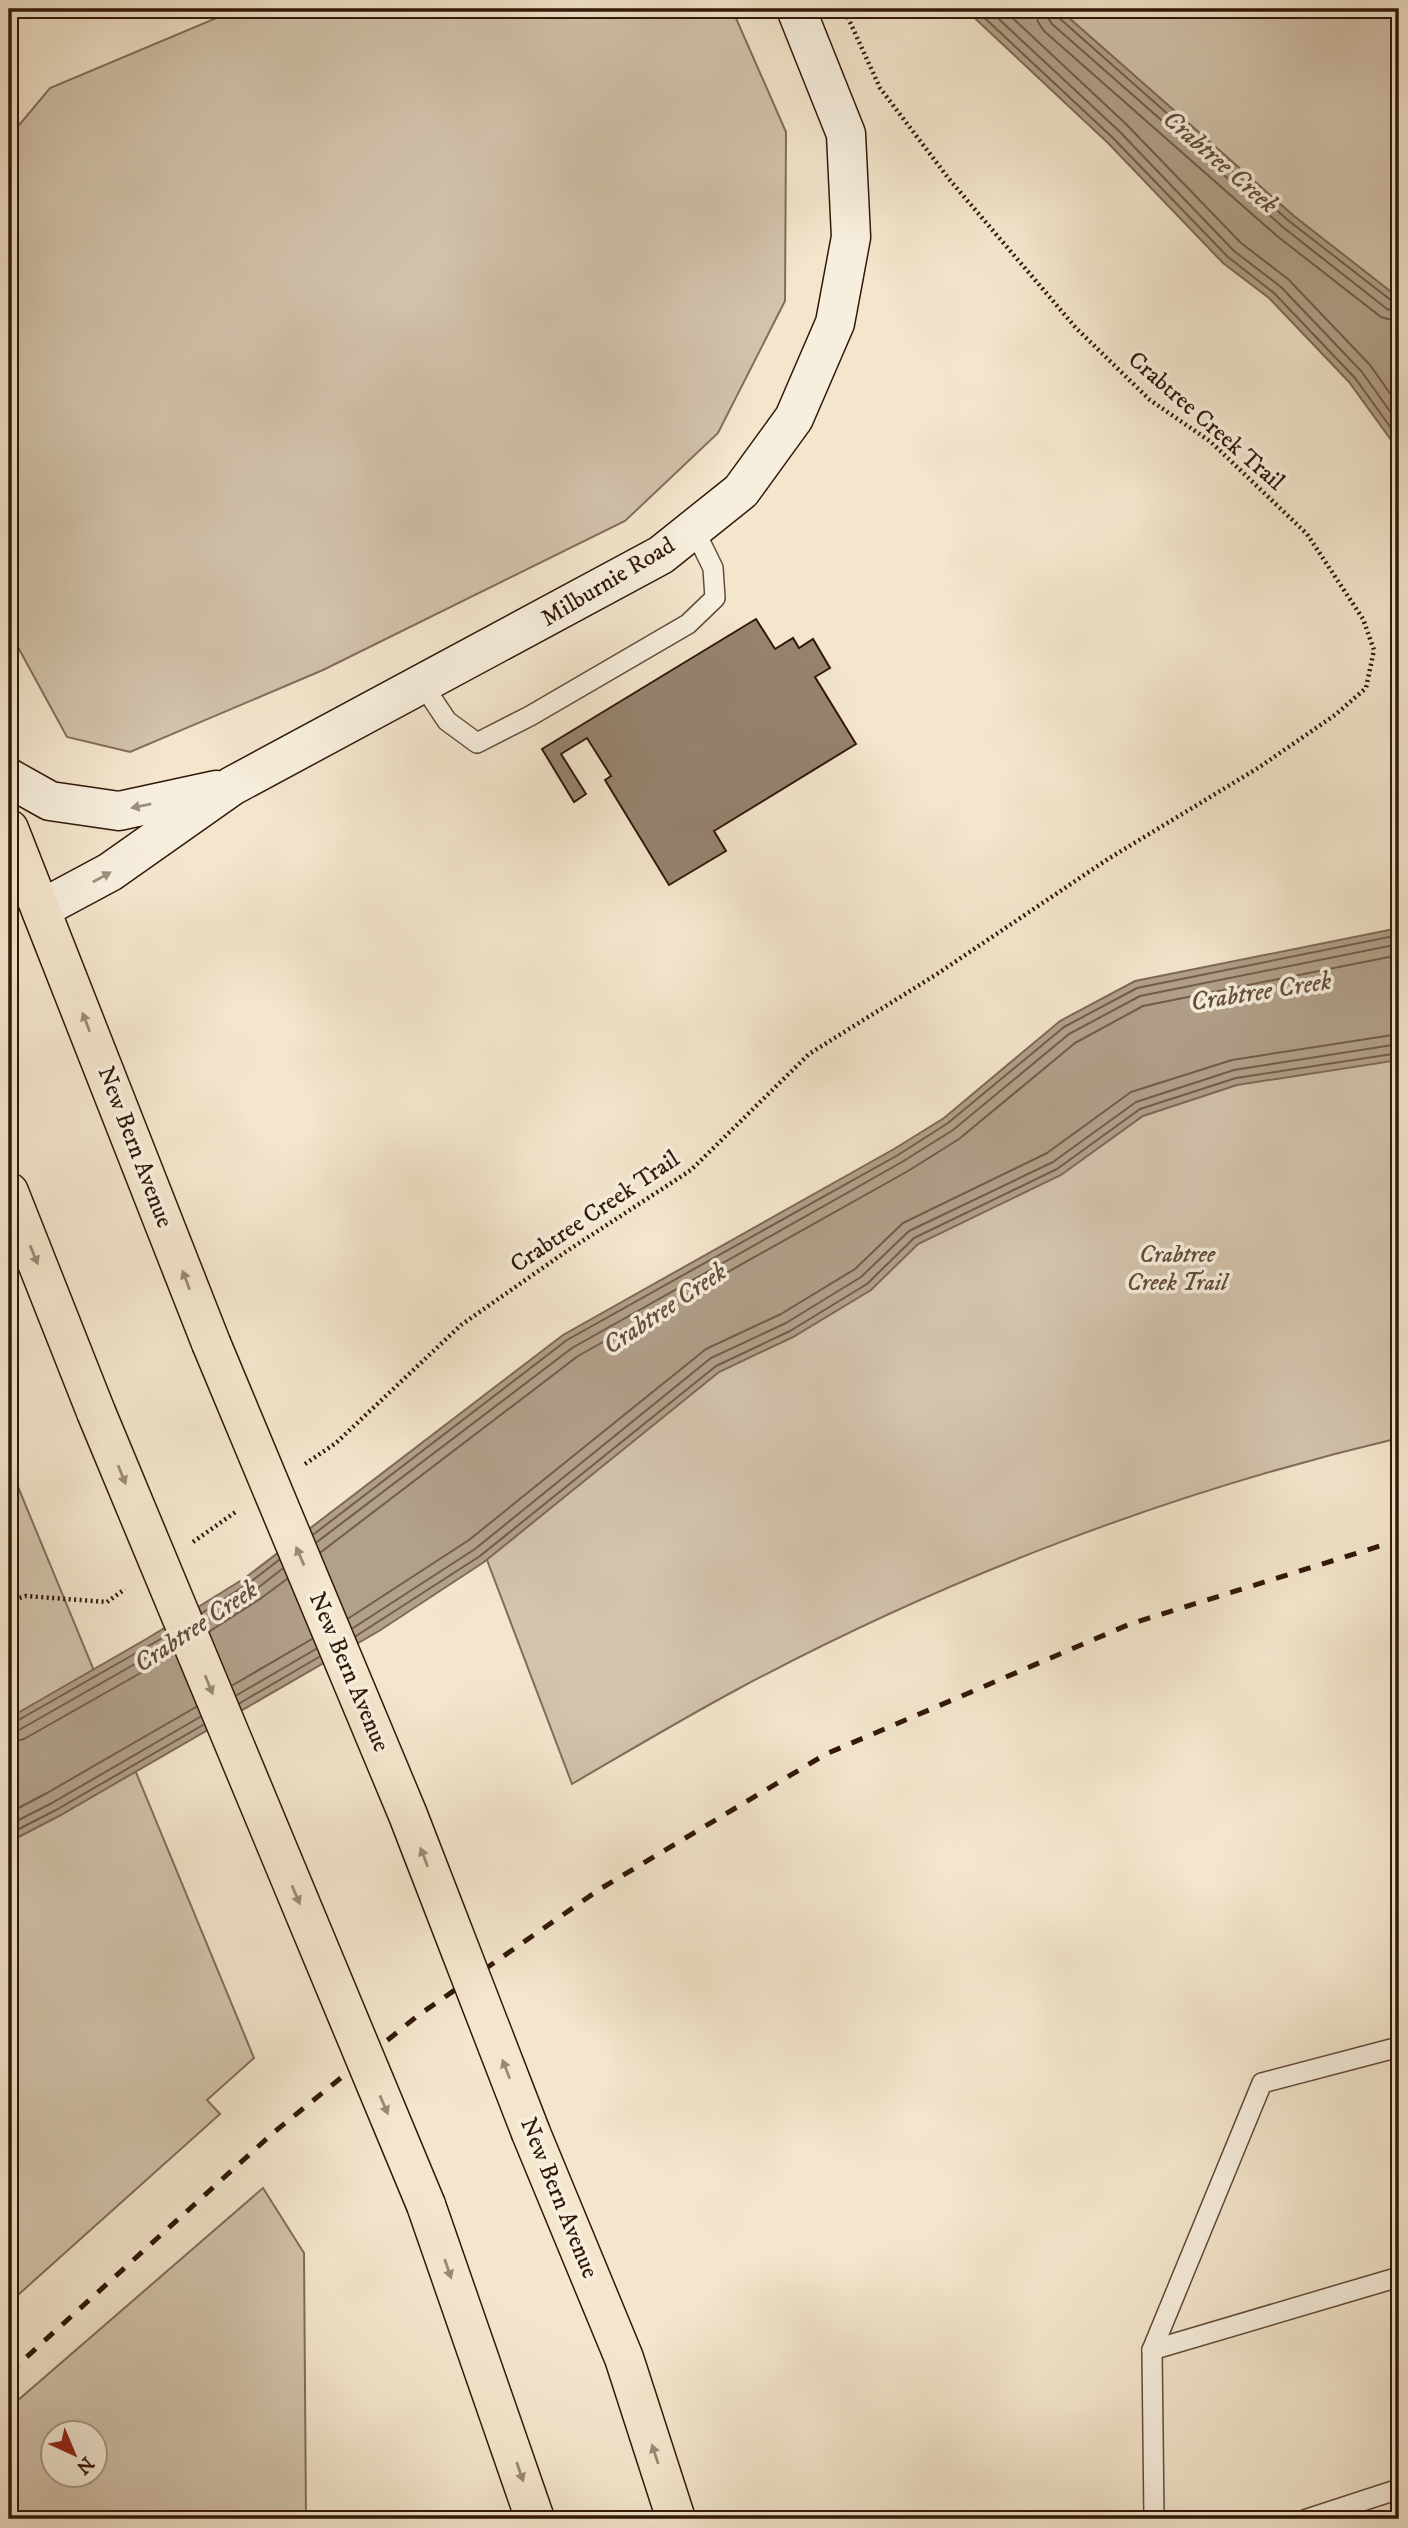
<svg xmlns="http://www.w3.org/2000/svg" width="1408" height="2528" font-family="'IM FELL DW Pica',serif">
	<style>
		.green { fill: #d2c3ac; stroke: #826d5a; stroke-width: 2; fill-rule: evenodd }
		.water { fill: #b1a08a; stroke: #7e6956; stroke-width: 2 }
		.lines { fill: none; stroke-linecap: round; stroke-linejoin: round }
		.shore { stroke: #725c4a; stroke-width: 2 }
		.building { fill: #96836f; stroke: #321709; stroke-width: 2 }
		.lane-casing { stroke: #624b3a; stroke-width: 22 }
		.secondary-casing { stroke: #321709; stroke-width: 41 }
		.primary-casing { stroke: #321709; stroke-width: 41 }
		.path { stroke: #321709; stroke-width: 4.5; stroke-dasharray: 2 3.5; stroke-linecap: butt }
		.lane { stroke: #f7efde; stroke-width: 19 }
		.secondary { stroke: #f7efde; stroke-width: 38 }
		.primary { stroke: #f3e6cd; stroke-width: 38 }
		.rail { stroke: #321709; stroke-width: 5; stroke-dasharray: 12 12; stroke-linecap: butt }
		.primary-bridge-casing { stroke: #321709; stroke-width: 41; stroke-linecap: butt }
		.primary-bridge { stroke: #f3e6cd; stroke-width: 38 }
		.oneway { fill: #9e8e7e }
		.oneway2 { fill: #9c8975 }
		.labels { text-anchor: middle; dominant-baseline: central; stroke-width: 7; stroke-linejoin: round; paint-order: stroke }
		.street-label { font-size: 24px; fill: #321709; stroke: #f7efde }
		.park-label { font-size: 24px; font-style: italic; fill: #624b3a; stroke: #f7efde }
		.water-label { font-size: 26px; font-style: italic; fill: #654e3d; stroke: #f7efde }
	</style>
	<rect width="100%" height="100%" fill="#f3e6cd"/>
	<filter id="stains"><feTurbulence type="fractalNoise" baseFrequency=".00286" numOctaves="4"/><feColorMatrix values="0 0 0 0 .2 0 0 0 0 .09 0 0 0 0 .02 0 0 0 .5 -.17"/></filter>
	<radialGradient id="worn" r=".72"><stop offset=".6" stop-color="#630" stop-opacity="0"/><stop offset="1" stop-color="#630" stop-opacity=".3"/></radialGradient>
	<g class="green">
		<polygon points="224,9 732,9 786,132 785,301 718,433 625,521 323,670 130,752 67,737 19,649 9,623 9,137 50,88 219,17"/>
		<polygon points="1009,9 1399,9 1399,327"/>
		<path d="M 1399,948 L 1399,1438 C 1170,1492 945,1578 738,1689 C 682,1719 627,1752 572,1784 L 454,1473 Z"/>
		<polygon points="9,1465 254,2058 207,2100 220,2114 9,2303"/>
		<path d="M 263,2188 L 304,2253 L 306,2519 L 9,2519 L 9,2408 ZM 52,2434 L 94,2434 L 94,2476 L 52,2476 Z"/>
	</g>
	<g class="water">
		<polygon points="965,9 1059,9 1294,216 1399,298 1399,451 1349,382 1269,298 1223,263 1108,143"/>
		<polygon points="1399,928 1399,1060 1237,1085 1143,1116 1061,1175 918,1244 871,1290 793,1337 719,1372 484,1562 379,1631 59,1816 9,1842 9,1718 148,1638 245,1578 563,1335 894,1149 944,1118 1060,1021 1135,981"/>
	</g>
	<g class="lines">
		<g class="shore">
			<polyline points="975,9 1113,138 1228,257 1274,293 1355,378 1399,439"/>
			<polyline points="988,9 1119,131 1234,251 1281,287 1362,372 1399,424"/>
			<polyline points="1003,9 1126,124 1241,243 1288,279 1370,365 1399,406"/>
			<polyline points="1036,9 1038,22 1044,31 1277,236 1381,317 1399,322"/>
			<polyline points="1047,9 1048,18 1052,24 1284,228 1387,309 1399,312"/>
			<polyline points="1055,9 1058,17 1289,221 1392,301 1399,303"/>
			<polyline points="314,1534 567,1340 898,1155 948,1123 1064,1027 1137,988 1399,935"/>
			<polyline points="317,1542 572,1348 902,1162 953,1130 1069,1034 1140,996 1399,944"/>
			<polyline points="321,1552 578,1356 908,1171 959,1139 1075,1043 1143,1006 1399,955"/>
			<polyline points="202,1613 249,1583 279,1560"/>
			<polyline points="349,1618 469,1540 706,1349 781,1314 855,1269 903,1223 1047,1153 1131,1092 1232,1060 1399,1034"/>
			<polyline points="206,1621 254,1591 282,1569"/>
			<polyline points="353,1628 475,1549 711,1358 786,1323 861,1277 909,1231 1053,1162 1136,1102 1234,1070 1399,1044"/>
			<polyline points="210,1631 260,1599 287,1579"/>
			<polyline points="356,1636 480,1556 716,1366 790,1331 867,1284 914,1238 1057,1169 1140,1109 1236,1078 1399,1053"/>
			<polyline points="233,1685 312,1639"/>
			<polyline points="237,1695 316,1649"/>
			<polyline points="240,1703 319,1657"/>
			<polyline points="9,1723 15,1722 166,1636"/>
			<polyline points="9,1732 19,1730 170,1644"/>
			<polyline points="9,1743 24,1739 174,1654"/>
			<polyline points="9,1813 47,1793 196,1707"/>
			<polyline points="9,1825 52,1803 200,1717"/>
			<polyline points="9,1834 56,1810 203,1725"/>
		</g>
	</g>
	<polygon class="building" points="756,619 775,649 793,638 799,648 813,639 830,668 815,677 856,744 714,831 726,851 669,885 605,780 611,776 587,738 561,754 586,794 574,802 542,749"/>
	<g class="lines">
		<g class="lane-casing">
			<g id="lane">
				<polyline points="423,685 447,721 477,743 530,716 688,624 715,598 713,568 694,529"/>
				<polyline points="1152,2350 1399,2277"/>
				<polyline points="1154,2519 1152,2350 1262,2083 1399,2047"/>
				<polyline points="1307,2519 1399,2489"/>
			</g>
		</g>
		<g class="secondary-casing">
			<g id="secondary">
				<polyline points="9,778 50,801 119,811 216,790"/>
				<polyline points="41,909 110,872 232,786 661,555 741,491 794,418 835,323 851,237 846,134 796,9"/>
			</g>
		</g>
		<g class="primary-casing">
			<g id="primary">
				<polyline points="9,829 211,1343"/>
				<polyline points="9,1192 96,1412"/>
				<polyline points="531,2133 624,2358 676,2519"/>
				<polyline points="426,2205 535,2519"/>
			</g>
		</g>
		<g class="path">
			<polyline points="305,1464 336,1443 461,1325 564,1253 691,1170 809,1054 937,974 1108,859 1258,768 1335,715 1366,688 1374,650 1363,619 1307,534 1211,442 1150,400 1076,328 949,179 880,88 844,9"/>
			<polyline points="193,1542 237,1511"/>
			<polyline points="9,1601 26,1596 107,1602 125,1589"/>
		</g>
		<use href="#lane" class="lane"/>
		<use href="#secondary" class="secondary"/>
		<use href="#primary" class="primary"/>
		<polyline class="rail" points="9,2373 273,2133 416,2017 600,1889 826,1754 1130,1624 1399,1540"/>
		<g class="primary-bridge-casing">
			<g id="primary-bridge">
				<polyline points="211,1343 408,1815 531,2133"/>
				<polyline points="96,1412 426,2205"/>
			</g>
		</g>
		<use href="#primary-bridge" class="primary-bridge"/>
	</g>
	<defs><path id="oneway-solid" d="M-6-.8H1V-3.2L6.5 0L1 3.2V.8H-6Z" transform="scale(1.75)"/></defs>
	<g class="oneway">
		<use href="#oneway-solid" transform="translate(141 806) rotate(168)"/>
		<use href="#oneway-solid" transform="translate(102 877) rotate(-29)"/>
	</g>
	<g class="oneway2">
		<use href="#oneway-solid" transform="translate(86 1022) rotate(-111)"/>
		<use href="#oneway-solid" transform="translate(34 1255) rotate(68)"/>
		<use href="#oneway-solid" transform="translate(186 1280) rotate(-111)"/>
		<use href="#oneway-solid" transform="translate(122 1475) rotate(68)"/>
		<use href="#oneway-solid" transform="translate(300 1556) rotate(-113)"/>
		<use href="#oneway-solid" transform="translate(209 1685) rotate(68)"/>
		<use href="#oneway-solid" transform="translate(424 1857) rotate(-111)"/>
		<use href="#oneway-solid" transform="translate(296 1895) rotate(67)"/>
		<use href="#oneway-solid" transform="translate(506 2069) rotate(-111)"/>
		<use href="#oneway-solid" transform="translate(384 2105) rotate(67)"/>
		<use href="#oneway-solid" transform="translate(448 2269) rotate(71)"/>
		<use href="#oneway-solid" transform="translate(655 2454) rotate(-108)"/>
		<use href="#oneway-solid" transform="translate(520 2472) rotate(71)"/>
	</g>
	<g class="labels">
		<g class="street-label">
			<text transform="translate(1206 421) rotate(41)">Crabtree Creek Trail</text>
			<text transform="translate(608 582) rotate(-31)">Milburnie Road</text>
			<text transform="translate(135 1147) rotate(69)">New Bern Avenue</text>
			<text transform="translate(595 1212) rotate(-34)">Crabtree Creek Trail</text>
			<text transform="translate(349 1672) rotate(67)">New Bern Avenue</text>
			<text transform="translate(559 2198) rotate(68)">New Bern Avenue</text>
		</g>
		<g class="park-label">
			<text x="1177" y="1255">Crabtree<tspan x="1177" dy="28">Creek Trail</tspan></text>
		</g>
		<g class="water-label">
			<text transform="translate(1220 162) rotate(41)">Crabtree Creek</text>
			<text transform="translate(1261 992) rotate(-9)">Crabtree Creek</text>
			<text transform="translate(665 1309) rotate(-34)">Crabtree Creek</text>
			<text transform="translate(196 1627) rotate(-34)">Crabtree Creek</text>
		</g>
	</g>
	<rect width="1408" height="2528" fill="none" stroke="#f3e6cd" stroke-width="35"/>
	<rect x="10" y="10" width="1387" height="2507" fill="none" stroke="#321709" stroke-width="3.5"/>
	<rect x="18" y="18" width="1373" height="2493" fill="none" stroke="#321709" stroke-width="2"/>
	<g transform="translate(74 2454) rotate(136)"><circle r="33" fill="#f7efde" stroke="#a89989" stroke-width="2"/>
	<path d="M0-5L12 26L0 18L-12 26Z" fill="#8f2418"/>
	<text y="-10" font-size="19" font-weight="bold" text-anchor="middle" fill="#321709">N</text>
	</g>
	<rect width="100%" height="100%" filter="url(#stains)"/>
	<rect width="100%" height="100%" fill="url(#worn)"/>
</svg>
